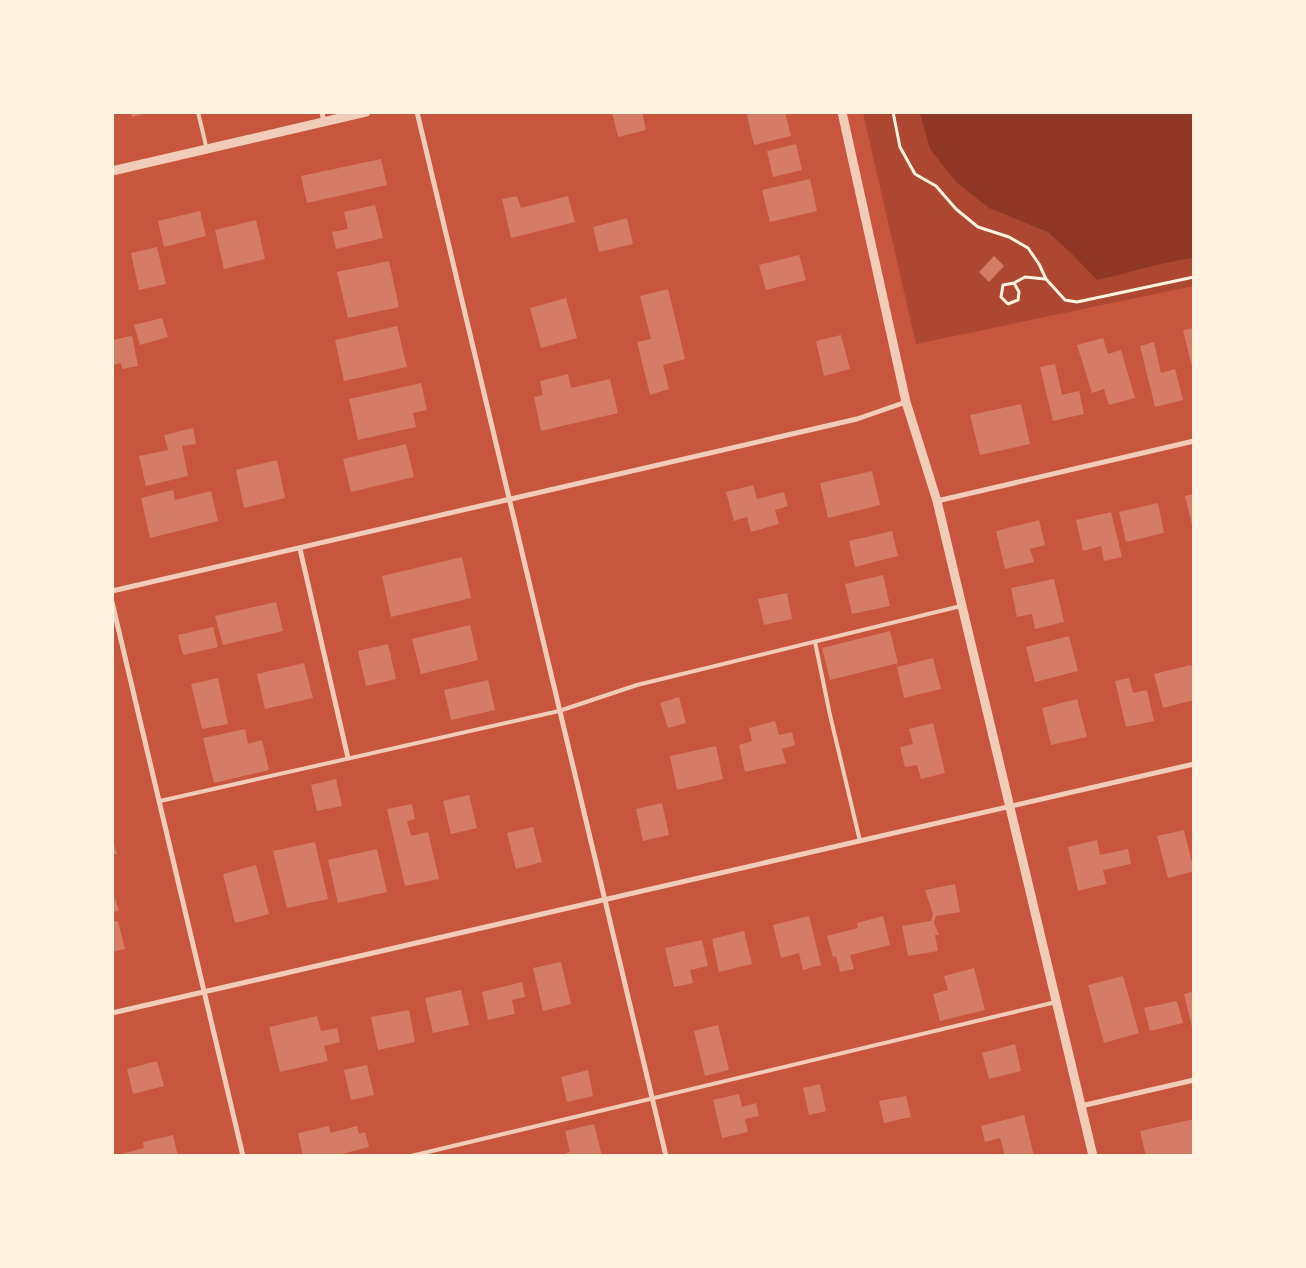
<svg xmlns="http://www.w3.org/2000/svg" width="1306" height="1268" font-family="'Work Sans',sans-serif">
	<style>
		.green { fill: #ae4732 }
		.water { fill: #8f3625 }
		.building { fill: #d67c66 }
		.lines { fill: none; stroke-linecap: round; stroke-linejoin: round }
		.path { stroke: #fff3e0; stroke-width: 3 }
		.service { stroke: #f1ccb7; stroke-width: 4 }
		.minor { stroke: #f1ccb7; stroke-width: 5 }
		.tertiary { stroke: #f1ccb7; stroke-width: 9 }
	</style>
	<rect width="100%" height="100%" fill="#c8553d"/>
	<polygon class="green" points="863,113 1193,113 1193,286 916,344"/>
	<path class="water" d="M 920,113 L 1193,113 L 1193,258 C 1161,262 1129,273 1097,280 L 1071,253 L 1048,232 L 989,208 L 956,182 L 930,149 Z"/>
	<g class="building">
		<polygon points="131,112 147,112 147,113 132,117"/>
		<polygon points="612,112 642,112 646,130 618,137"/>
		<polygon points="756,112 785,112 791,136 754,145 747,115"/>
		<polygon points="796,144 802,170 773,177 767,151"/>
		<polygon points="381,159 387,185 307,203 301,176"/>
		<polygon points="810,179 817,211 770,222 762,190"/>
		<polygon points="517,196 521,208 568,196 575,222 511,238 502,199"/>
		<polygon points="375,205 383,238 336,249 332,232 348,229 344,212"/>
		<polygon points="200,211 206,236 164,247 158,221"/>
		<polygon points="627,218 633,244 599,252 593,227"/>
		<polygon points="256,220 265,259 224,269 215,230"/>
		<polygon points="157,247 166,284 139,290 131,253"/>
		<polygon points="799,255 806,280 766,290 759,265"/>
		<polygon points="994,256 1004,266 989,282 979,272"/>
		<polygon points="389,261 399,307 348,318 337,272"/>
		<polygon points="668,289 685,359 663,365 669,389 650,395 637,342 651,339 640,296"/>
		<polygon points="566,298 577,338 541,348 530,308"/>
		<polygon points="162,318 168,337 140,345 134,325"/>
		<polygon points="397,326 407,367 344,381 335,340"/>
		<polygon points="1194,328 1194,371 1193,371 1183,330"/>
		<polygon points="841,335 850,369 824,376 816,341"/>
		<polygon points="132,336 138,366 122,369 121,363 112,365 112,340"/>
		<polygon points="1103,338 1108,354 1121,350 1135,398 1109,405 1104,389 1092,393 1077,345"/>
		<polygon points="1154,342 1161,373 1175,369 1183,400 1155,407 1140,346"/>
		<polygon points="1055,364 1062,395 1079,391 1084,414 1053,421 1040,367"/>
		<polygon points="568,374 571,388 610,379 618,413 541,431 534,397 543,395 540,381"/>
		<polygon points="421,383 427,410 413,413 416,427 358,440 349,399"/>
		<polygon points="1021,404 1030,444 980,455 970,415"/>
		<polygon points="193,428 196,444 182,446 188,476 146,486 139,456 168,450 164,435"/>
		<polygon points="406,444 414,477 351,492 343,459"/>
		<polygon points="277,460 285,498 244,508 236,470"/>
		<polygon points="872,471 880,505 828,518 820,483"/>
		<polygon points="753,485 757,499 784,492 788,506 775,510 779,524 751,532 747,517 734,521 726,492"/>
		<polygon points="173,490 175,500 211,491 218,521 150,538 141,498"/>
		<polygon points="1194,494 1194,529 1193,529 1185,496"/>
		<polygon points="1158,503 1164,533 1126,542 1119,512"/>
		<polygon points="1111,512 1122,557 1104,561 1101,546 1083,551 1076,520"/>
		<polygon points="1039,520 1045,545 1030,549 1034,562 1005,569 996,531"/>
		<polygon points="892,531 898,556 855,567 849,541"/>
		<polygon points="462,557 471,598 391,617 382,576"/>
		<polygon points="883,575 890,606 852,614 845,584"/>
		<polygon points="1054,579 1064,622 1035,629 1032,614 1017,617 1011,588"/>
		<polygon points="787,593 792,619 764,625 758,599"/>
		<polygon points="276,602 283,631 223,645 215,616"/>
		<polygon points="470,625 478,660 421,674 412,639"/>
		<polygon points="213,627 218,647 183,655 178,635"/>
		<polygon points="890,631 898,663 830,680 822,648"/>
		<polygon points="1069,636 1078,671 1035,682 1026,647"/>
		<polygon points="388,644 396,679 366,686 358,651"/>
		<polygon points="933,658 941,689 904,698 897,667"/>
		<polygon points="304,663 313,698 265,709 257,674"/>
		<polygon points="1191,665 1194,674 1194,700 1163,708 1154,674"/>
		<polygon points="218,678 228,724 202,729 191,684"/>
		<polygon points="1129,678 1133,693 1147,690 1154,721 1126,727 1115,681"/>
		<polygon points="488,680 495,710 451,720 444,690"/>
		<polygon points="679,697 686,723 668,728 660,703"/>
		<polygon points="1077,699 1087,737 1051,745 1042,708"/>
		<polygon points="775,721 779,735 792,732 795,745 782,749 786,763 745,772 739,745 752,741 749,728"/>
		<polygon points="933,723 945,773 921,779 917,765 905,767 900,747 913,744 909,729"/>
		<polygon points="245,729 248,744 262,740 269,770 214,783 203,738"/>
		<polygon points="716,746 723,779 677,790 670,756"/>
		<polygon points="336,779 342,806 317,811 311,785"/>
		<polygon points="469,795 477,828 451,834 443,801"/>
		<polygon points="662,803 669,835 643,841 636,809"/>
		<polygon points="412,804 415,819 407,821 411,836 428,832 439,879 405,886 387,809"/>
		<polygon points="533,827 542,862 516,869 507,833"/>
		<polygon points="1184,830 1194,871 1168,878 1157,836"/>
		<polygon points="112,839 117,854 112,855"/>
		<polygon points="1097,840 1100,855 1128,849 1131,864 1103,870 1106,884 1078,891 1068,847"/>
		<polygon points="315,842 328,899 287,908 273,851"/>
		<polygon points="377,849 387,892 338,903 328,860"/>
		<polygon points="256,865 269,914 235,923 223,874"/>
		<polygon points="955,884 960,912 936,916 934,923 939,935 935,935 938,951 908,956 902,926 931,921 933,914 925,890"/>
		<polygon points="112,889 119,911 112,912"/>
		<polygon points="809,916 821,965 803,970 799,953 781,958 773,925"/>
		<polygon points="883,916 890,945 850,955 854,969 840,972 836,956 833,957 827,936 858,928 857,923"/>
		<polygon points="118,921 125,949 112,952 112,922"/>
		<polygon points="744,931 752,964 719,972 712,939"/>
		<polygon points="702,940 708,966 690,970 693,983 674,987 665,948"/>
		<polygon points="561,962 571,1004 543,1011 533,968"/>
		<polygon points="974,968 985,1010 940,1021 933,994 948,990 944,976"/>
		<polygon points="1123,976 1139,1033 1104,1043 1088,985"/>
		<polygon points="522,982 525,997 512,1000 515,1014 488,1020 482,992"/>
		<polygon points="461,990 469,1025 433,1033 425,998"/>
		<polygon points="1194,991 1194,1031 1193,1031 1184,994"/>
		<polygon points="1177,1001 1183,1023 1150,1031 1144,1008"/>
		<polygon points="409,1010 415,1042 378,1050 371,1017"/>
		<polygon points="317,1016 321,1031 337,1028 340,1042 324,1046 328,1061 280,1072 269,1027"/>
		<polygon points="718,1025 729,1070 705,1076 694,1031"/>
		<polygon points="1015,1044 1021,1071 989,1079 982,1053"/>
		<polygon points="157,1061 164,1086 133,1094 127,1069"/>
		<polygon points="367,1065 374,1095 351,1100 344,1070"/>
		<polygon points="588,1070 593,1096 567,1102 561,1077"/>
		<polygon points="820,1084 826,1111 809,1115 803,1088"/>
		<polygon points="739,1094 742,1107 756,1103 759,1116 745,1119 748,1132 722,1138 713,1100"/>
		<polygon points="906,1096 911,1117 884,1123 879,1101"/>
		<polygon points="1024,1115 1034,1156 1005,1156 1000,1138 985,1142 981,1126"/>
		<polygon points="1194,1119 1194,1154 1186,1156 1146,1156 1140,1131"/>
		<polygon points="594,1124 602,1156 558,1156 570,1152 565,1131"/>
		<polygon points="329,1126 330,1133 357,1126 359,1134 365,1132 369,1147 334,1156 303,1156 298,1133"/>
		<polygon points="173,1135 178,1156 114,1156 144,1148 143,1142"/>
	</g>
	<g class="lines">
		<g class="path">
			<polyline points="893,112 900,147 915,174 936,186 956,209 978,227 1009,237 1028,248 1039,264 1046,279 1065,300 1077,302 1194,277"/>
			<polyline points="1014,283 1019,292 1018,300 1008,304 1001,297 1003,285 1014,283 1025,277 1045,279"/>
		</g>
		<g class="service">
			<polyline points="198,112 207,150"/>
			<polyline points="815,642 830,715 860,841"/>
			<polyline points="160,801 559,711 637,685 961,606"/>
			<polyline points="411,1156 1056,1002"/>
		</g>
		<g class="minor">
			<polyline points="322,112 324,122"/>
			<polyline points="417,112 666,1156"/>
			<polyline points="937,501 1194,441"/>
			<polyline points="300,549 348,758"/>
			<polyline points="112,591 857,419 906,402"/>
			<polyline points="112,602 243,1156"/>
			<polyline points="112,1013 1194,764"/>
			<polyline points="1081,1106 1194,1080"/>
		</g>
		<g class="tertiary">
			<polyline points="842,112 906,402 937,501 1093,1156"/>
			<polyline points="112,171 366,112"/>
		</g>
	</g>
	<rect width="1306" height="1268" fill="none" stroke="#fff3e0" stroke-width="228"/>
</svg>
